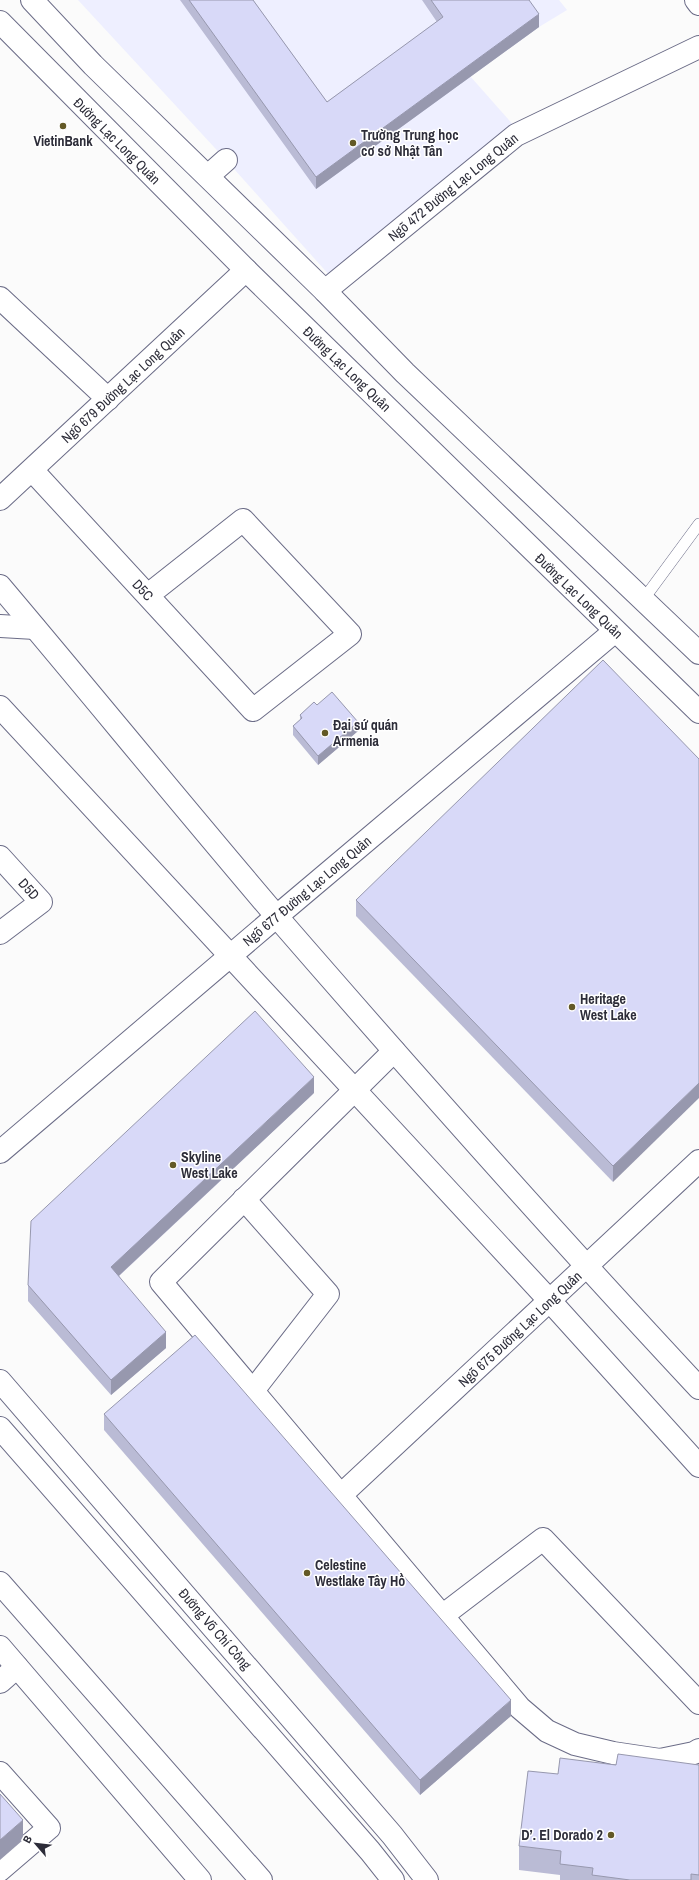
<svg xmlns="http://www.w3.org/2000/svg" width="699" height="1880" font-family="'Archivo Narrow',sans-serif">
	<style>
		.built { fill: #eeefff }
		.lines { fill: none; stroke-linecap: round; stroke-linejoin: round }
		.lane-casing { stroke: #6b6c87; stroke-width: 12 }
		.street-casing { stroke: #6b6c87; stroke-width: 24 }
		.secondary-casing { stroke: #6b6c87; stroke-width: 24 }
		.primary-casing { stroke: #6b6c87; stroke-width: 24 }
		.highway-casing { stroke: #6b6c87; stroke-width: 24 }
		.lane { stroke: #fff; stroke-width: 11 }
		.street { stroke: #fff; stroke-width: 22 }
		.secondary { stroke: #fff; stroke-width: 22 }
		.primary { stroke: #fff; stroke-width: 22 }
		.highway { stroke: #fff; stroke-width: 22 }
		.wall { fill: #babbd5 }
		.shaded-wall { fill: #9798ae }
		.building { fill: #d8d9f8; stroke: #9798ae }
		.poi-dot { fill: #635926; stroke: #fff; stroke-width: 1.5 }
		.labels { text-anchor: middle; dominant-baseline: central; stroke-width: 3; stroke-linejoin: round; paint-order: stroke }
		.poi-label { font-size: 14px; font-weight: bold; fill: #2d2d39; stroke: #fff; text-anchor: start }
		.street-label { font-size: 14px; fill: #2d2d39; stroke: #fff }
	</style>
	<rect width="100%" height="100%" fill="#fbfbfb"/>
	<polygon class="built" points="78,0 559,0 567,10 539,27 470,76 515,127 331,277 226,160"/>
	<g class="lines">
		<g class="lane-casing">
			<polyline id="lane" points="643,600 699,524"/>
		</g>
		<g class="street-casing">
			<g id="street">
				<polyline points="696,0 699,4"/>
				<polyline points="208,176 226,160"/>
				<polyline points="325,291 516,135 699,47"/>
				<polyline points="0,298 108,399"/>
				<polyline points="32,470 253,710 350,634 243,520 148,595"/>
				<polyline points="0,499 246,270"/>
				<path d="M 0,586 C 93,696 184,808 278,918 C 416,1077 555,1234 699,1388"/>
				<polyline points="0,626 35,628"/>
				<polyline points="0,707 550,1301 699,1466"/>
				<polyline points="0,857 41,902 0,933"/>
				<polyline points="394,1051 161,1282 520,1708 547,1731 575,1744 613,1753 660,1760 694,1753 699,1750"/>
				<polyline points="0,1152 277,916 615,631"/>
				<polyline points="244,1199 328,1294 252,1392"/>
				<polyline points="341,1495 699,1161"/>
				<polyline points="442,1616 543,1539 699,1703"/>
				<polyline points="0,1682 17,1667"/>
				<polyline points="0,1773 49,1828 0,1870"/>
			</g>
		</g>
		<g class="secondary-casing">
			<g id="secondary">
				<polyline points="32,0 93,65 325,291 405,373 699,653"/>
				<polyline points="0,22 246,270 699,712"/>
			</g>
		</g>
		<g class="primary-casing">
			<g id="primary">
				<polyline points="0,1381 392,1835 427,1880"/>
				<polyline points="0,1647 200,1880"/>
			</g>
		</g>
		<g class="highway-casing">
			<g id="highway">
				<polyline points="0,1428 370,1851 393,1880"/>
				<polyline points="0,1583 261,1880"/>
			</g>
		</g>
		<use href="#lane" class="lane"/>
		<use href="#street" class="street"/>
		<use href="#secondary" class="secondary"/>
		<use href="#primary" class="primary"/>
		<use href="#highway" class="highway"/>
	</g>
	<g class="wall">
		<polygon points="180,0 253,0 327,102 437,22 422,0 529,0 539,27 316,189"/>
		<polygon points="317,705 358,731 318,765 293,735 293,726 300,720 300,715"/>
		<polygon points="699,759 613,1182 356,916 356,900"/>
		<polygon points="314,1093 119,1276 166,1348 111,1395 28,1301 28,1285"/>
		<polygon points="104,1414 511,1716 420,1795 104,1430"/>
		<polygon points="699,1765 699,1880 560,1880 560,1875 519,1870 519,1846 558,1774"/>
	</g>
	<g class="shaded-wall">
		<polygon points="539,14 539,27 316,189 316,177"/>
		<polygon points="358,722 358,731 318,765 318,756"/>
		<polygon points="314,1077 314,1093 111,1283 111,1267"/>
		<polygon points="699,1083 699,1098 613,1182 613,1166"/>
		<polygon points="166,1332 166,1348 111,1395 111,1380"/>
		<polygon points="511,1700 511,1716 420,1795 420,1780"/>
		<polygon points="23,1820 23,1840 0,1860 0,1840"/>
	</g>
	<g class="building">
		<polygon points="189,0 253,0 327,102 443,17 431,0 529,0 539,14 316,177"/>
		<polygon points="603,660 699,759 699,1083 613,1166 356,900"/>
		<polygon points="332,692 358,722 318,756 293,726 302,718 300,715 314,702 317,705"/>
		<polygon points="255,1011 314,1077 111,1267 166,1332 111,1380 28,1285 31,1221"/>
		<polygon points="195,1335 511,1700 420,1780 104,1414"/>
		<polygon points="618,1754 699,1765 699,1875 691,1874 691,1880 630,1880 592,1875 593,1868 560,1864 561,1851 519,1846 528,1771 558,1774 560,1758 616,1765"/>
		<polygon points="0,1794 23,1820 0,1840"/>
	</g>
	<g class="poi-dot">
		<circle cx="63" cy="126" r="4"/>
		<circle cx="353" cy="143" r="4"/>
		<circle cx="325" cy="733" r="4"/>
		<circle cx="572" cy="1007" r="4"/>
		<circle cx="173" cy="1165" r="4"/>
		<circle cx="307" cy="1573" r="4"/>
		<circle cx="611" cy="1835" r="4"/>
	</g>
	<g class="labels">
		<g class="poi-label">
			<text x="361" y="135">Trường Trung học<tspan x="361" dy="16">cơ sở Nhật Tân</tspan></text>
			<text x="63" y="141" text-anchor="middle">VietinBank</text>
			<text x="333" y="725">Đại sứ quán<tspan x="333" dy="16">Armenia</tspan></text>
			<text x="580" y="999">Heritage<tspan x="580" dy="16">West Lake</tspan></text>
			<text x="181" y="1157">Skyline<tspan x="181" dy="16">West Lake</tspan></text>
			<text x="315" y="1565">Celestine<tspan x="315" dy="16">Westlake Tây Hồ</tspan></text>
			<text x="603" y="1835" text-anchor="end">D’. El Dorado 2</text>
		</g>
		<g class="street-label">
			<text transform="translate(117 141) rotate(45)">Đường Lạc Long Quân</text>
			<text transform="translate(453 187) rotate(-39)">Ngõ 472 Đường Lạc Long Quân</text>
			<text transform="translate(347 369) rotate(44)">Đường Lạc Long Quân</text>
			<text transform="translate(123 385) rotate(-43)">Ngõ 679 Đường Lạc Long Quân</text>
			<text transform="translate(143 590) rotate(47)">D5C</text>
			<text transform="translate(579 596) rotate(44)">Đường Lạc Long Quân</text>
			<text transform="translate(29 889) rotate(48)">D5D</text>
			<text transform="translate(307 891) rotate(-40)">Ngõ 677 Đường Lạc Long Quân</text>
			<text transform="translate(520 1329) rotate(-43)">Ngõ 675 Đường Lạc Long Quân</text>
			<text transform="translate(215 1629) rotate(49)">Đường Võ Chí Công</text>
		</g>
	</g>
	<g transform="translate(36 1844) rotate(298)" stroke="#ffffff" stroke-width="3" paint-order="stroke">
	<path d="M0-3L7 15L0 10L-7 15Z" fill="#2d2d39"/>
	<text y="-6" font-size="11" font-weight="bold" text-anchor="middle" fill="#2d2d39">B</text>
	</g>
</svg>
